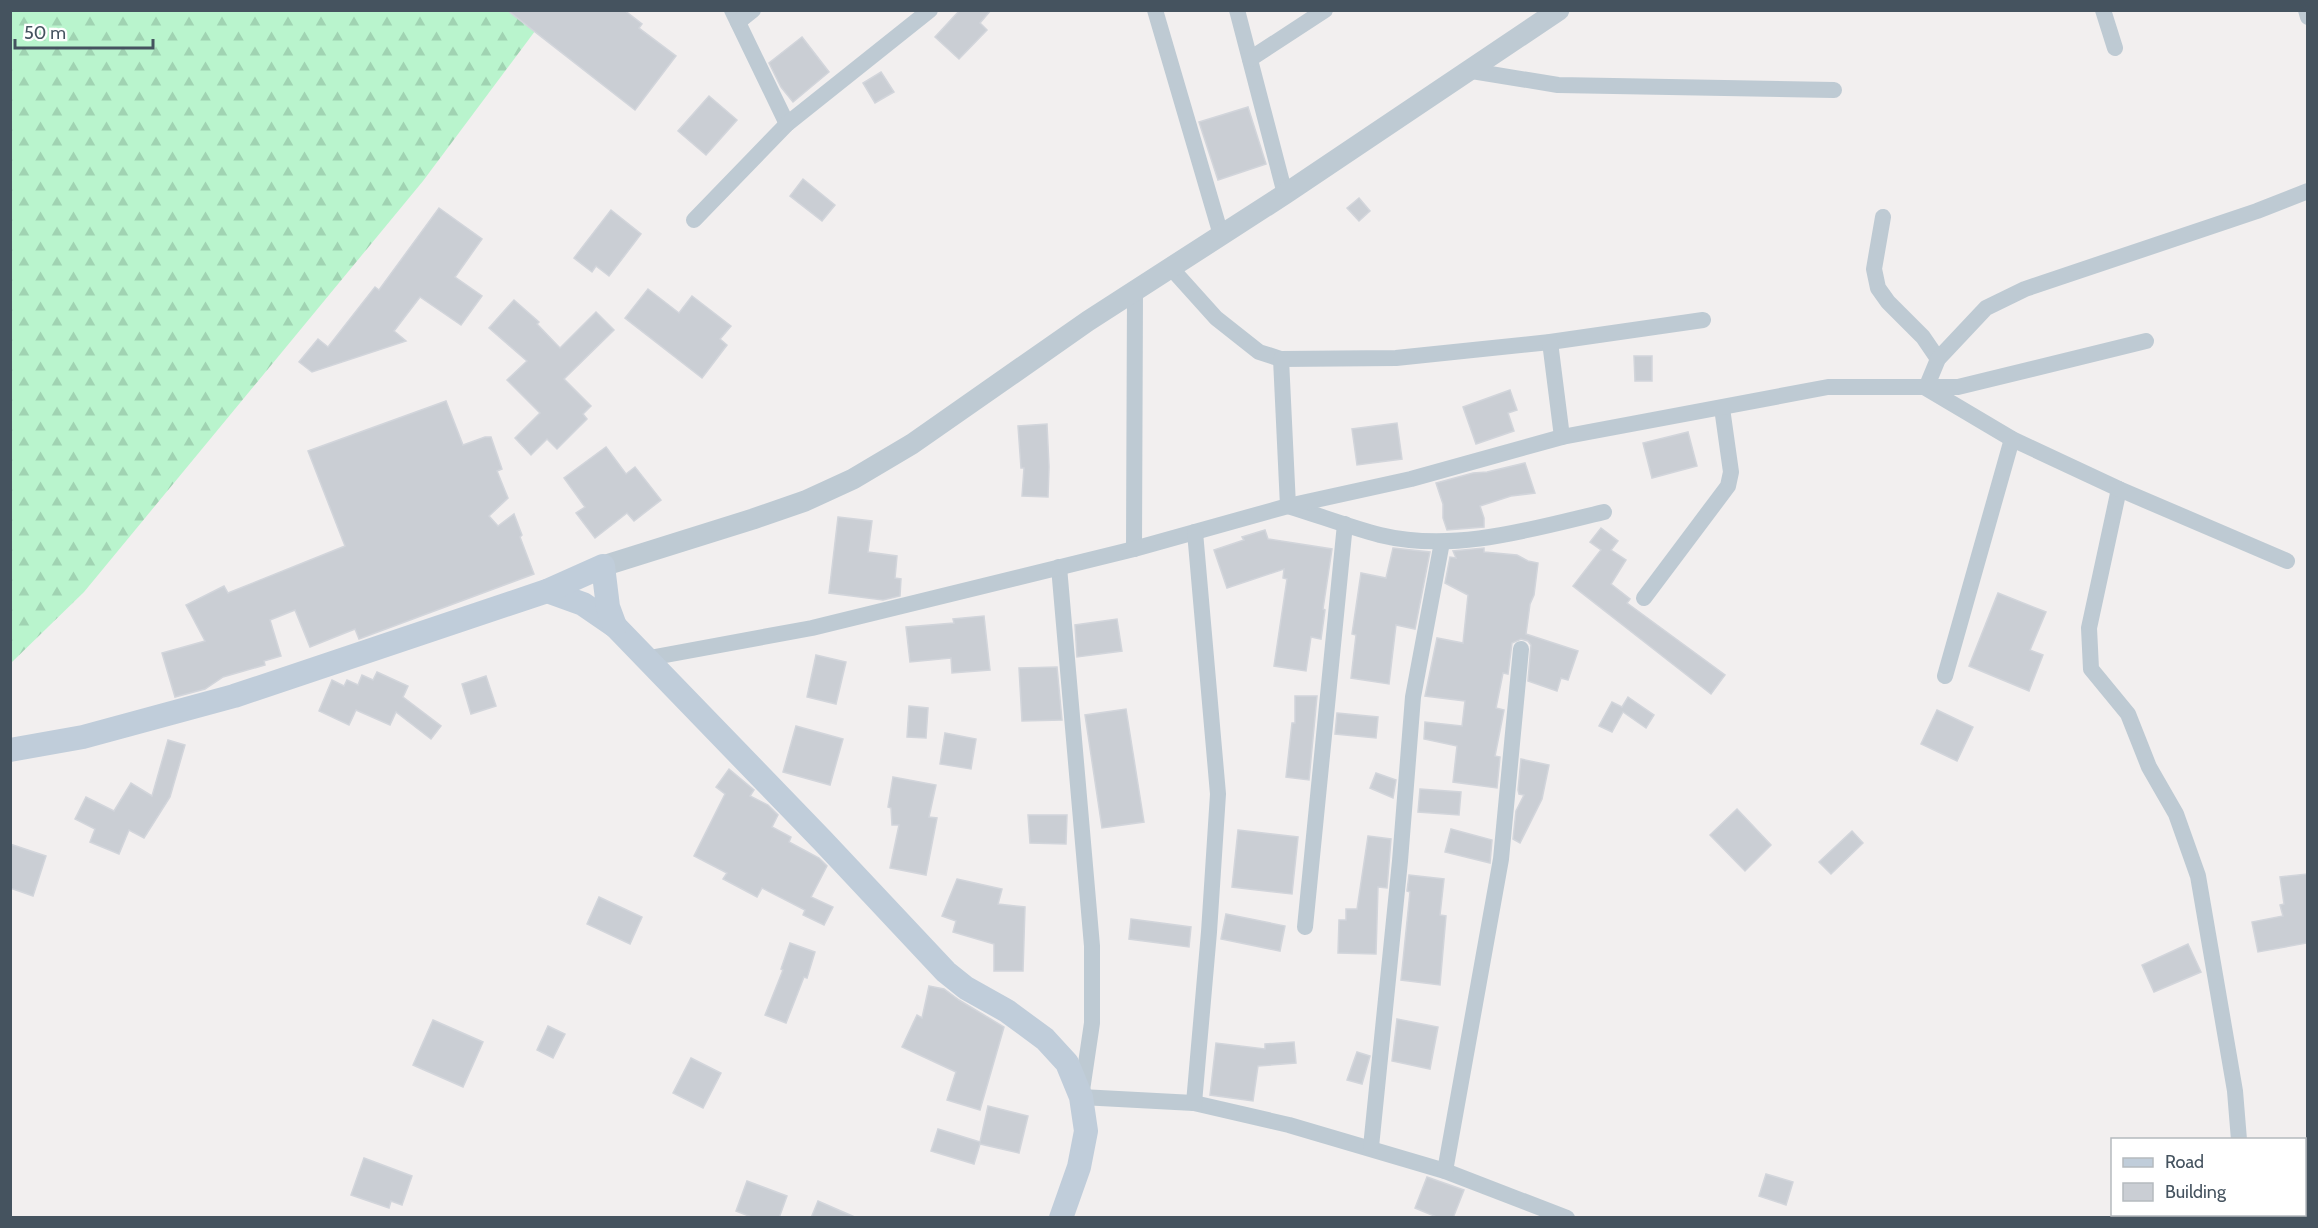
<svg xmlns="http://www.w3.org/2000/svg" width="2318" height="1228" font-family="Cabin,sans-serif">
	<style>
		.forest { fill: url(#forest-firs) }
		.building { fill: #caced4; stroke: #d2d5db; stroke-width: 1.5 }
		.lines { fill: none; stroke-linecap: round; stroke-linejoin: round }
		.minor { stroke: #becad3; stroke-width: 16 }
		.tertiary { stroke: #becad3; stroke-width: 21 }
		.secondary { stroke: #c0cdda; stroke-width: 24 }
	</style>
	<defs>
		<pattern id="forest-firs" width="22" height="20" patternUnits="userSpaceOnUse" patternTransform="scale(1.5)"><rect width="22" height="20" fill="#b9f4cd"/><path d="M5 1l3.5 6h-7zM16 11l3.5 6h-7z" fill="#a0d3b2"/></pattern>
	</defs>
	<rect width="100%" height="100%" fill="#f2efef"/>
	<polygon class="forest" points="11,11 550,11 423,181 84,592 11,663"/>
	<g class="building">
		<polygon points="507,10 624,10 642,24 639,28 676,56 635,110"/>
		<polygon points="960,10 991,10 980,23 987,30 959,59 935,37"/>
		<polygon points="802,37 829,72 793,102 781,87 769,63"/>
		<polygon points="881,72 894,92 875,103 863,83"/>
		<polygon points="709,96 737,120 706,155 678,131"/>
		<polygon points="1248,107 1266,164 1218,180 1199,122"/>
		<polygon points="803,179 835,205 822,221 790,196"/>
		<polygon points="1359,198 1370,211 1359,221 1347,208"/>
		<polygon points="439,208 482,239 455,277 482,296 461,325 420,297 394,331 406,341 312,372 299,362 318,339 328,347 375,287 379,290"/>
		<polygon points="611,210 641,234 609,276 596,266 592,272 574,258"/>
		<polygon points="648,289 679,313 692,296 731,326 720,339 727,345 702,378 625,318"/>
		<polygon points="514,300 539,322 537,324 560,348 596,312 614,330 564,379 591,406 583,414 587,419 557,449 547,439 531,455 515,438 540,413 507,380 527,361 489,328"/>
		<polygon points="1634,356 1652,356 1652,381 1635,381"/>
		<polygon points="1510,390 1517,410 1508,413 1514,431 1476,444 1463,407"/>
		<polygon points="446,401 463,445 485,437 491,437 502,469 497,471 508,498 489,516 498,526 514,514 522,535 520,537 534,574 359,639 355,629 310,647 295,610 270,620 281,656 264,661 265,665 223,677 205,689 175,697 162,653 205,641 186,605 224,586 228,593 345,546 308,451"/>
		<polygon points="1397,423 1402,459 1357,465 1352,429"/>
		<polygon points="1047,424 1049,467 1048,497 1022,496 1024,468 1021,468 1018,426"/>
		<polygon points="1688,432 1697,466 1652,478 1643,443"/>
		<polygon points="606,447 626,474 635,467 661,500 634,521 627,513 595,538 576,513 585,507 564,478"/>
		<polygon points="1525,463 1535,493 1511,496 1480,506 1484,518 1484,527 1447,530 1443,518 1443,504 1436,483 1473,473 1487,472"/>
		<polygon points="838,517 872,521 868,552 897,556 895,578 901,579 900,596 883,600 829,593"/>
		<polygon points="1601,528 1618,541 1611,550 1626,560 1611,584 1630,599 1627,603 1725,675 1711,694 1573,586 1601,550 1590,542"/>
		<polygon points="1265,530 1268,539 1332,549 1323,609 1325,610 1321,639 1311,637 1306,671 1274,666 1287,579 1283,578 1284,569 1227,588 1214,550 1244,540 1242,537"/>
		<polygon points="1393,548 1430,552 1415,629 1396,625 1389,684 1351,678 1356,635 1352,634 1361,573 1386,578"/>
		<polygon points="1484,548 1484,552 1517,555 1528,561 1538,563 1534,595 1530,604 1526,634 1578,651 1568,680 1561,678 1557,691 1528,681 1531,645 1528,641 1521,639 1512,643 1508,674 1503,673 1496,708 1504,710 1495,756 1500,757 1497,788 1453,782 1457,746 1424,739 1425,722 1462,726 1465,701 1425,696 1437,638 1463,643 1468,595 1445,583 1450,557 1456,558 1453,551"/>
		<polygon points="1998,593 2046,612 2030,650 2043,655 2029,691 1969,666"/>
		<polygon points="984,616 990,670 952,673 951,658 910,662 906,627 954,623 953,619"/>
		<polygon points="1117,619 1122,651 1077,657 1075,625"/>
		<polygon points="816,655 846,662 836,704 807,697"/>
		<polygon points="1057,667 1062,720 1022,721 1019,668"/>
		<polygon points="377,672 408,686 403,697 441,726 431,739 396,712 390,725 356,710 349,725 319,711 332,680 344,686 347,680 358,685 362,675 373,680"/>
		<polygon points="486,676 496,706 471,714 462,684"/>
		<polygon points="1295,696 1317,696 1309,780 1286,777 1292,723 1295,723"/>
		<polygon points="1628,697 1654,715 1646,728 1623,712 1612,732 1599,726 1612,702 1622,707"/>
		<polygon points="909,706 928,708 926,738 907,737"/>
		<polygon points="1126,709 1144,822 1102,828 1085,715"/>
		<polygon points="1937,710 1973,727 1957,761 1921,744"/>
		<polygon points="1337,713 1378,717 1376,738 1335,734"/>
		<polygon points="796,726 843,739 830,785 783,772"/>
		<polygon points="945,733 976,739 971,769 940,764"/>
		<polygon points="168,740 185,745 170,797 144,838 129,830 119,854 90,842 95,829 75,819 86,797 114,811 131,783 152,796"/>
		<polygon points="1521,759 1549,765 1542,799 1520,843 1513,839 1516,811 1524,795 1519,794 1518,790"/>
		<polygon points="729,769 754,790 750,796 768,805 778,815 772,827 791,837 789,842 819,858 827,866 811,897 833,907 824,925 803,915 805,910 762,888 757,897 723,879 727,873 694,856 725,794 716,787"/>
		<polygon points="1376,773 1396,780 1393,798 1370,788"/>
		<polygon points="893,777 936,785 929,817 937,818 926,875 890,868 899,825 892,825 891,808 888,807"/>
		<polygon points="1420,789 1461,792 1459,815 1418,812"/>
		<polygon points="1737,809 1771,845 1745,871 1710,835"/>
		<polygon points="1028,815 1067,815 1066,844 1030,843"/>
		<polygon points="1451,829 1492,840 1490,863 1445,852"/>
		<polygon points="1238,830 1298,837 1292,894 1232,887"/>
		<polygon points="1852,831 1863,843 1831,874 1819,862"/>
		<polygon points="1368,836 1391,839 1387,888 1378,887 1376,954 1338,953 1339,920 1346,920 1346,909 1357,909"/>
		<polygon points="10,844 46,856 33,896 10,888"/>
		<polygon points="2307,874 2307,943 2258,952 2252,922 2283,916 2280,905 2284,904 2280,877"/>
		<polygon points="1409,875 1444,879 1440,915 1446,916 1440,985 1401,980 1410,892 1407,891"/>
		<polygon points="957,879 1002,889 998,904 1025,907 1023,971 994,971 994,944 953,932 956,921 942,916"/>
		<polygon points="599,897 642,917 630,944 587,924"/>
		<polygon points="1226,914 1285,926 1280,951 1221,939"/>
		<polygon points="1131,919 1191,927 1189,947 1129,939"/>
		<polygon points="790,943 815,952 807,978 804,977 786,1023 765,1015 783,970 781,969"/>
		<polygon points="2188,944 2201,972 2154,992 2142,965"/>
		<polygon points="929,986 944,989 959,1000 1004,1027 980,1110 947,1100 956,1072 902,1047 917,1015 922,1018"/>
		<polygon points="1397,1019 1438,1027 1430,1069 1392,1061"/>
		<polygon points="433,1020 483,1042 463,1087 413,1065"/>
		<polygon points="548,1026 565,1034 553,1058 537,1050"/>
		<polygon points="1294,1042 1296,1063 1258,1066 1253,1101 1210,1095 1216,1043 1265,1049 1265,1044"/>
		<polygon points="1357,1052 1370,1056 1362,1084 1347,1080"/>
		<polygon points="691,1058 721,1073 703,1108 673,1093"/>
		<polygon points="988,1106 1028,1116 1019,1153 980,1144 974,1164 931,1151 938,1129 980,1142"/>
		<polygon points="364,1158 412,1176 402,1205 391,1201 389,1208 351,1195"/>
		<polygon points="1766,1174 1793,1182 1786,1205 1759,1196"/>
		<polygon points="1427,1177 1464,1190 1453,1218 1439,1218 1415,1208"/>
		<polygon points="747,1181 787,1196 779,1218 754,1218 736,1211"/>
		<polygon points="818,1201 857,1218 811,1218"/>
	</g>
	<g class="lines">
		<g class="minor">
			<polyline points="732,10 787,124"/>
			<polyline points="1155,10 1221,235"/>
			<polyline points="1237,10 1285,194"/>
			<polyline points="2103,10 2115,48"/>
			<polyline points="2306,10 2308,17"/>
			<polyline points="738,22 753,10"/>
			<polyline points="1250,59 1325,10"/>
			<polyline points="1472,71 1558,85 1834,90"/>
			<polyline points="1883,217 1874,269 1878,288 1888,302 1923,337 1938,359"/>
			<polyline points="694,220 787,124 930,10"/>
			<polyline points="1171,268 1216,318 1259,352 1281,359 1396,358 1550,342 1703,320"/>
			<polyline points="1550,342 1562,437"/>
			<path d="M 1281,359 L 1288,506 C 1318,515 1349,527 1380,535 C 1454,553 1532,529 1604,512"/>
			<polyline points="2119,489 2089,628 2091,669 2128,714 2149,767 2176,814 2198,876 2235,1091 2239,1140"/>
			<polyline points="1134,549 1135,291"/>
			<polyline points="2287,561 2119,489 2012,439 1926,388 1938,359 1986,308 2025,289 2257,211 2308,191"/>
			<polyline points="1059,567 1092,946 1092,1023 1081,1097 1194,1103 1289,1125 1445,1171 1567,1218"/>
			<polyline points="1644,598 1728,486 1731,472 1722,408"/>
			<polyline points="644,659 812,628 1134,549 1288,506 1411,479 1562,437 1828,387 1958,387 2146,341"/>
			<polyline points="1945,676 2012,439"/>
			<polyline points="1305,927 1345,524"/>
			<polyline points="1194,1103 1209,932 1218,794 1195,532"/>
			<polyline points="1371,1147 1400,861 1413,697 1442,542"/>
			<polyline points="1445,1171 1501,859 1521,649"/>
			<polyline points="2243,1214 2244,1218"/>
		</g>
		<polyline class="tertiary" points="603,566 753,519 805,501 853,479 912,444 1088,321 1285,194 1559,10"/>
		<g class="secondary">
			<polyline points="547,591 583,604 615,626 822,840 946,972 966,988 1007,1011 1045,1039 1067,1063 1081,1097 1086,1131 1079,1167 1061,1218"/>
			<polyline points="10,750 83,737 234,696 547,591 603,566 608,607 615,626"/>
		</g>
	</g>
	<rect width="2318" height="1228" fill="none" stroke="#45535f" stroke-width="24"/>
	<rect x="2111" y="1138" width="195" height="78" fill="#ffffff" stroke="#b5babf" stroke-width="1.5"/>
	<rect x="2123" y="1158" width="30" height="9" fill="#c0cdda" stroke="#b5babf" stroke-width="1.5"/>
	<text x="2165" y="1168" font-size="18" fill="#45535f">Road</text>
	<rect x="2123" y="1183" width="30" height="18" fill="#caced4" stroke="#b5babf" stroke-width="1.5"/>
	<text x="2165" y="1198" font-size="18" fill="#45535f">Building</text>
	<path d="M15 39v9h138v-9" fill="none" stroke="#45535f" stroke-width="3"/>
	<text x="24" y="39" font-size="18" fill="#45535f" stroke="#ffffff" stroke-width="4.5" paint-order="stroke">50 m</text>
</svg>
